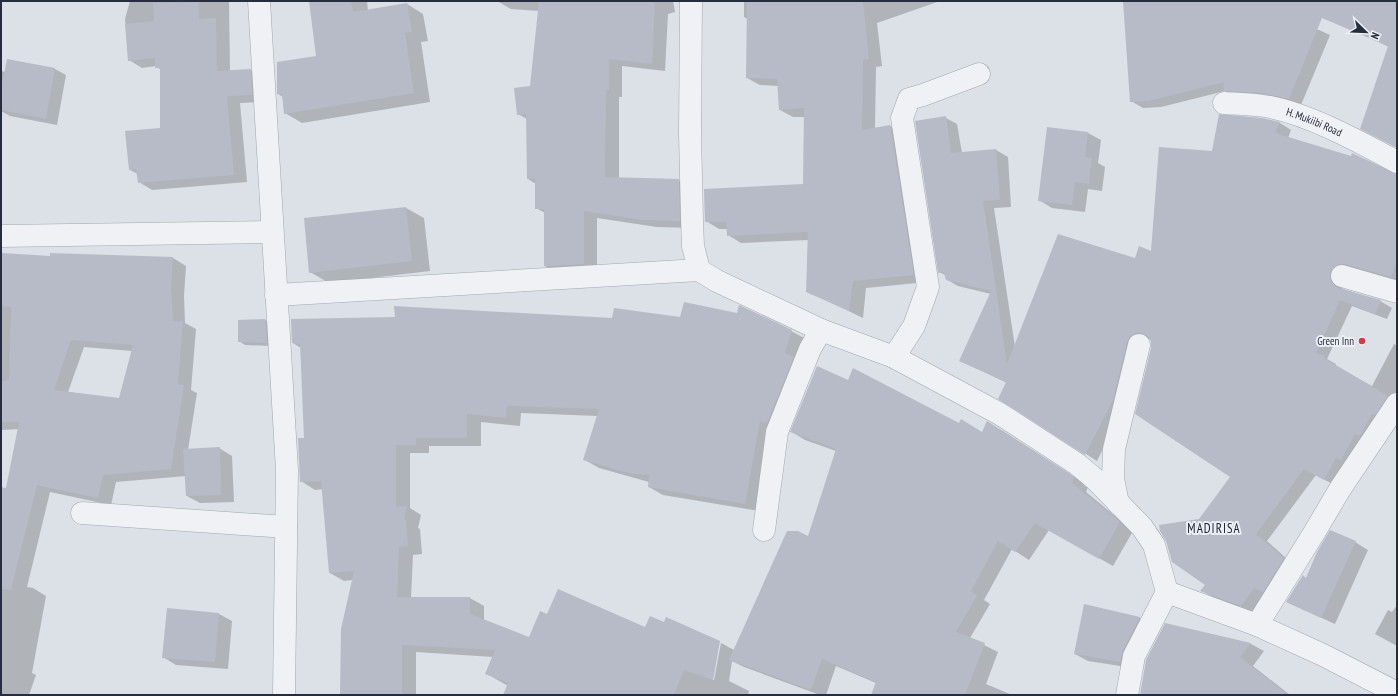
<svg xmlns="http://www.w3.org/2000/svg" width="1398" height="696" font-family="'PT Sans Narrow',sans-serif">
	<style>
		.shadow { fill: #0003; fill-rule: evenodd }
		.building { fill: #b7bbc7; fill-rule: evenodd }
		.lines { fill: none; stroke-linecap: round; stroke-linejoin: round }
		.minor-casing { stroke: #a2a7b1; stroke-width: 23 }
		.minor { stroke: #eff1f5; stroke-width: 22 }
		.poi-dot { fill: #d23c47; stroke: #eceff5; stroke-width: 1.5 }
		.labels { text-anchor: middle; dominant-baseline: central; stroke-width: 4; stroke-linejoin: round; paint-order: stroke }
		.street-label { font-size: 11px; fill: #262d3e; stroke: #eceff5 }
		.poi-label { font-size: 11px; fill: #262d3e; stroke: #eceff5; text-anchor: end }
		.quarter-label { font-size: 13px; letter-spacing: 1px; fill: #181e2e; stroke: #eceff5 }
	</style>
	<rect width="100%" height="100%" fill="#dce0e7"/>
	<g class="shadow">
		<polygon points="130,1 229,1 230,71 250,70 264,78 265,102 240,103 247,182 152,190 139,182 138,174 130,170 161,129 161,70 156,66 142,68 129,60 125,19"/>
		<polygon points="310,1 367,1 368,11 407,4 423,14 428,41 421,42 430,102 302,123 285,113 283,97 278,94 317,56"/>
		<polygon points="497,1 673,1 675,12 668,14 665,71 622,66 622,97 619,97 619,178 678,180 692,188 693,228 657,227 597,218 597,272 559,274 545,266 545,213 536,208 536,184 528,179 527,119 518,114 531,87 539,11 511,9"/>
		<polygon points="744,1 940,1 877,23 882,66 876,67 875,129 890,126 904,134 927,282 866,288 863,318 807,291 808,240 741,243 728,235 728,229 719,229 706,221 804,185 805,117 793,117 780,110 778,86 760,85 747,78 748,19 744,17"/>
		<polygon points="1124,1 1268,1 1275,10 1330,35 1301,105 1235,97 1225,91 1161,107 1143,108 1131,101"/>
		<polygon points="1376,1 1397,1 1397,147 1389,47 1351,29"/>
		<polygon points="8,60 55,69 66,75 57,125 10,116 1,111 1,71 5,72"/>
		<polygon points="946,118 957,124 962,153 996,150 1008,157 1011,207 994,208 1015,347 1135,259 1152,253 1213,152 1262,119 1280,123 1291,130 1288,138 1397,175 1397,281 1341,287 1343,289 1380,301 1392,308 1387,319 1352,306 1327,359 1336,364 1335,366 1372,386 1394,344 1397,345 1397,405 1336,486 1316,475 1267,541 1295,566 1253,612 1213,597 1202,591 1206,585 1200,520 1232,477 1152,348 1151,339 1147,339 1124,406 1097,461 999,398 1007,383 961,361 991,294 958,286 946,279 945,275 939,272"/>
		<polygon points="1088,133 1101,140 1098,163 1105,167 1102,191 1088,189 1085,212 1052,208 1039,200"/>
		<polygon points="406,208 424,218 430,271 329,283 310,272"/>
		<path d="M 1,254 L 50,257 L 173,258 L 186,266 L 184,296 L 185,323 L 196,329 L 191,390 L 197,393 L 188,450 L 219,448 L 232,456 L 234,502 L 200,503 L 187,496 L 186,476 L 116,482 L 111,505 L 50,492 L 27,587 L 33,588 L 46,596 L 32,673 L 36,675 L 29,695 L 1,695 L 1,490 L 6,492 L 19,429 L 1,430 ZM 84,347 L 132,351 L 120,399 L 68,392 Z"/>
		<polygon points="265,320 272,324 273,346 245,345 239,341 239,321"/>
		<polygon points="791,331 806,339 759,511 663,495 649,487 649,482 599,468 585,460 598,416 521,413 520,426 481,422 481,446 429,446 429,453 410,453 410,508 421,515 418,528 420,529 422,554 413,555 411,598 470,598 484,606 484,620 529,638 548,615 646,628 719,642 712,680 714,680 721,643 734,650 809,537 836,451 805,440 792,432 848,381 982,433 1001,430 1084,483 1088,487 1086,492 1133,531 1113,566 1049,530 1029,560 1012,549 984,600 990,604 970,638 998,652 986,684 1012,695 872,695 876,683 836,666 826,695 820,695 744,667 732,661 729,681 749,691 748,695 524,695 487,674 493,657 416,652 416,695 341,695 353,580 344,581 330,573 323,489 315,490 301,481 305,439 301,348 293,343"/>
		<polygon points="1355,542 1368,550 1335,624 1287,602 1306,579"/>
		<polygon points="1397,605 1397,646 1375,634 1388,610 1392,612"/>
		<polygon points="1085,606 1140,618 1152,626 1133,668 1088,661 1075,654"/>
		<polygon points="168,609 219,614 232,621 228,669 176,665 163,657"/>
		<polygon points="1166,624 1251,644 1264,651 1253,666 1290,695 1263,695"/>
	</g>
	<g class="building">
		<polygon points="309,1 351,1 353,12 407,3 412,32 405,33 414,93 284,114 282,94 277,94 277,62 316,56"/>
		<polygon points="539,1 655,1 652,64 609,59 609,90 606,90 605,177 679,179 680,221 642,220 584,211 584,264 544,266 544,209 535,209 535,179 527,179 526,114 517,115 514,88 530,86"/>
		<polygon points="747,1 863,1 869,59 863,60 862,130 890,125 914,275 853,281 849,311 806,292 808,232 727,236 726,222 705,222 704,189 803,184 804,108 779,110 777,79 746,78"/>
		<polygon points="1123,1 1397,1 1397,148 1360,129 1388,46 1322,18 1289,99 1260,93 1223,91 1224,82 1149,101 1130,102"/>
		<polygon points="199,2 199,19 216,18 217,71 251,69 252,95 227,96 234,175 138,183 136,169 129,170 125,131 160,128 160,68 155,68 155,58 128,61 125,24 154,21 153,3"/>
		<polygon points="7,59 55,68 46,119 1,110 1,89"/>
		<polygon points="1219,114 1262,118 1280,122 1275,133 1351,156 1352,153 1397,174 1397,261 1391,277 1345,264 1339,264 1334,267 1330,273 1330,279 1333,284 1338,288 1381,300 1375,314 1340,300 1316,353 1325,356 1324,358 1388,396 1375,415 1372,414 1360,436 1355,434 1341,460 1336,458 1324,480 1304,469 1256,534 1284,558 1263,592 1254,588 1241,606 1200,591 1205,585 1172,562 1166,541 1160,531 1159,525 1199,519 1230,477 1135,414 1151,348 1151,341 1147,336 1142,333 1136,333 1130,336 1127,342 1113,400 1085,455 998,399 1006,382 959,361 991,291 946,280 944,272 938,273 915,121 946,116 951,153 996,149 1000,200 983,201 1007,364 1058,234 1135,258 1139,246 1151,251 1159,147 1212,151"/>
		<polygon points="1047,127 1088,132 1085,157 1092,158 1089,184 1075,182 1072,205 1038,201"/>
		<polygon points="406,207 412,261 309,273 304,218"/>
		<path d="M 2,253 L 50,256 L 50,253 L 173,257 L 171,288 L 173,321 L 183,321 L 178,384 L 184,385 L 171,469 L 103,475 L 98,498 L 37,485 L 11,590 L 1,589 L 1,487 L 6,488 L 19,422 L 1,422 L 1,381 L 9,380 L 11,307 L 1,306 ZM 71,340 L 133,345 L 119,398 L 54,390 Z"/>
		<polygon points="684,302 737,313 739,305 792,330 785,353 794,357 767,423 760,421 745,504 648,487 649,475 632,474 583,460 599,409 507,406 506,418 467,414 467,438 416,438 416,445 396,445 396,507 407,506 404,519 406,520 408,546 399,547 397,597 470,597 470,614 529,637 540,611 547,614 558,589 645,627 650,616 664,622 666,617 720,641 713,680 684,670 674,695 503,695 508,683 485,674 495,650 402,645 402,695 340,695 341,629 354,571 329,573 321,481 300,482 298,438 304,438 300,344 292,343 291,319 395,317 394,306 612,318 614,308 680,317"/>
		<polygon points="265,319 267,343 238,342 238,320"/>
		<polygon points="817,366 848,380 853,368 959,423 961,419 982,432 987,421 1070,474 1074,478 1072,483 1120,522 1099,559 1035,523 1015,552 998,541 971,591 977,595 956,632 985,643 965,695 871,695 876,682 822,659 811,690 729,660 787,531 798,531 808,536 836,449 790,432"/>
		<polygon points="220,447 221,495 186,496 183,449"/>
		<polygon points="1330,530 1356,541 1321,618 1286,602 1303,575 1306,578 1317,552"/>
		<polygon points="1084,604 1140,617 1123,650 1120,662 1074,654"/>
		<polygon points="167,608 219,613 215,662 162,658"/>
		<polygon points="1165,623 1251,643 1240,657 1288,695 1140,695 1146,660"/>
	</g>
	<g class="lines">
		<g class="minor-casing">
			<g id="minor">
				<polyline points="259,1 287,470 284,695"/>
				<polyline points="691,1 690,133 692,220 693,246 699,270"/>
				<path id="s1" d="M 1224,103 C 1237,104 1251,104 1264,106 C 1305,112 1360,142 1397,162"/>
				<polyline points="1,236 272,232"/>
				<polyline points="1342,276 1397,292"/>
				<polyline points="276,295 699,270 717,281 821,330 894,357 1000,414 1077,464 1096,480 1142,527 1154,545 1167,592 1134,656 1127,695"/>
				<polyline points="894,357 914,326 928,287 902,118 909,99 923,95 979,74"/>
				<polyline points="1118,503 1113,479 1114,449 1139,345"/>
				<polyline points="82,513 286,527"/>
				<polyline points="764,530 777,432 810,349 821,330"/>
				<polyline points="1167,592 1257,625 1323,655 1397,693"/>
				<polyline points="1257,625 1314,533 1340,489 1397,404"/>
			</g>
		</g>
		<use href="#minor" class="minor"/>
	</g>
	<circle class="poi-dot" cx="1362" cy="341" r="4"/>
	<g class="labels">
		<g class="street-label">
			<text stroke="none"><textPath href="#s1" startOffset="93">H. Mukiibi Road</textPath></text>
		</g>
		<g class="poi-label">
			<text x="1354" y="341">Green Inn</text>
		</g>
		<g class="quarter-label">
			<text x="1214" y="528">MADIRISA</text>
		</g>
	</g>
	<rect width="1398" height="696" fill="none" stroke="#262d3e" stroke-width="4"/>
	<g transform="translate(1366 32) rotate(113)" stroke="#eceff5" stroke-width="3" paint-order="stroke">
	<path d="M0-3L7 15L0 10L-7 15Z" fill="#262d3e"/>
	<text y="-6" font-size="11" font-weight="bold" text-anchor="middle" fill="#262d3e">N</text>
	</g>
</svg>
